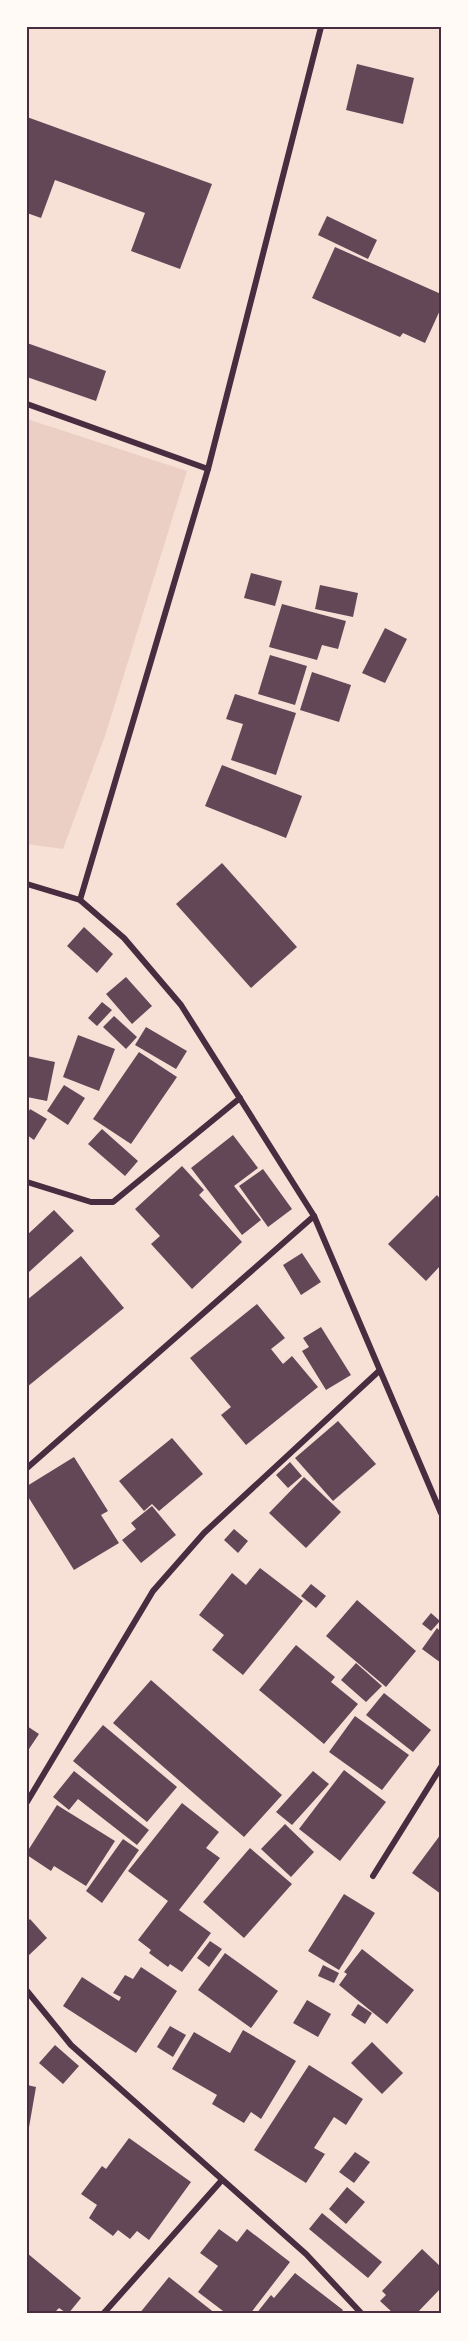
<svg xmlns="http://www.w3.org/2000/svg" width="468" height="2341" font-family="Roboto,sans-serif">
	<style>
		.green { fill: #ebcfc5 }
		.building { fill: #644757 }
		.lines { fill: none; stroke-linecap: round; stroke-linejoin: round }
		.minor { stroke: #4a2c40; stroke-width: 6 }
		.neatline { fill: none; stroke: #4a2c40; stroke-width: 2 }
	</style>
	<rect width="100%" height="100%" fill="#f7e1d7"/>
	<polygon class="green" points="27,419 187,471 105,736 63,849 27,844"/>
	<g class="building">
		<polygon points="357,64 414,78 403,124 346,110"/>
		<polygon points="27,117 212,184 180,269 131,251 145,213 55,180 41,218 27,213"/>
		<polygon points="327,216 377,240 368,259 318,235"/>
		<polygon points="335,247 441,294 441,308 425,343 403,333 400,337 312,298"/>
		<polygon points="27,343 106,371 96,401 27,377"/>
		<polygon points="251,573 282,581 275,606 244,598"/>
		<polygon points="320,585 358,593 353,617 315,609"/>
		<polygon points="282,604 346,621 338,649 322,645 317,660 269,647"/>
		<polygon points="385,628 407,639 385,683 362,673"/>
		<polygon points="270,655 307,666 295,705 258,694"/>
		<polygon points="312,672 351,685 339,722 300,710"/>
		<polygon points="235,694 296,713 276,775 231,760 243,724 226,719"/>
		<polygon points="222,765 302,796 286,838 205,806"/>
		<polygon points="222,863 297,947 251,988 176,904"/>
		<polygon points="84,927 113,954 97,973 67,946"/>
		<polygon points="126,977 152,1006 132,1024 106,994"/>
		<polygon points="102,1002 112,1010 97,1026 88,1018"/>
		<polygon points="114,1016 137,1037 126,1049 103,1027"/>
		<polygon points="146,1027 187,1051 176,1069 135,1045"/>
		<polygon points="78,1035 115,1049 99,1091 63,1077"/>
		<polygon points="139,1052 177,1077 131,1144 93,1119"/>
		<polygon points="27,1056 55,1062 47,1101 27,1097"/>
		<polygon points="64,1085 85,1098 68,1125 47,1111"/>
		<polygon points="30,1109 47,1119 34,1140 27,1135 27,1115"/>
		<polygon points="102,1129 138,1161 125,1176 88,1144"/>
		<polygon points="233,1135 258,1168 234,1186 261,1220 242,1235 191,1168"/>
		<polygon points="182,1166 204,1190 199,1195 242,1242 192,1289 151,1244 160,1236 135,1209"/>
		<polygon points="263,1169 292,1209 268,1227 239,1186"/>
		<polygon points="437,1195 441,1200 441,1265 426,1281 388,1244"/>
		<polygon points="54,1210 74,1231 29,1272 27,1269 27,1235"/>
		<polygon points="302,1253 321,1282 301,1295 283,1265"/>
		<polygon points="81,1256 124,1308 27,1387 27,1300"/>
		<polygon points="257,1304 285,1338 271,1349 283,1364 292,1356 318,1387 246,1445 221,1415 231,1407 190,1358"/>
		<polygon points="321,1327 351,1375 326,1390 302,1351 309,1347 303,1338"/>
		<polygon points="338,1421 376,1464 333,1501 295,1458"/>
		<polygon points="172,1438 203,1474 159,1511 152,1504 144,1511 119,1481"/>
		<polygon points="74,1457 108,1511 101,1515 119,1543 74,1570 27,1495 27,1486"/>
		<polygon points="290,1462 302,1476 288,1488 276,1475"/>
		<polygon points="304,1477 341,1512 306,1548 269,1513"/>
		<polygon points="152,1506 176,1535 141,1563 122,1540 136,1529 131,1523"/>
		<polygon points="234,1529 248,1541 238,1553 224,1540"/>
		<polygon points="260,1568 303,1601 243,1675 212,1650 224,1635 199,1615 232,1573 246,1585"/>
		<polygon points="311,1584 326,1596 316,1608 301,1596"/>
		<polygon points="357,1600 416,1651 386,1687 326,1636"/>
		<polygon points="431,1613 440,1621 431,1631 422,1624"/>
		<polygon points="437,1628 441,1632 441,1663 422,1649"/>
		<polygon points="296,1645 335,1677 331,1682 358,1704 324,1744 259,1690"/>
		<polygon points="356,1663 382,1686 366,1702 341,1680"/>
		<polygon points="151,1680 282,1795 244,1837 113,1723"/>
		<polygon points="384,1693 431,1730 413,1752 366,1715"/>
		<polygon points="355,1716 409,1755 382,1790 329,1752"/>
		<polygon points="103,1725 177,1787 147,1822 73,1761"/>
		<polygon points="27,1726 39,1734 27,1752"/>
		<polygon points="344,1770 386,1802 340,1861 299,1829"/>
		<polygon points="74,1771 149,1830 137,1845 78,1799 69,1810 53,1797"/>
		<polygon points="313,1771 329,1784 292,1825 276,1812"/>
		<polygon points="182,1803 219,1832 206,1848 220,1858 179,1910 211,1933 182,1972 170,1964 168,1967 149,1953 151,1950 138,1940 168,1901 128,1871"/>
		<polygon points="57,1805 115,1841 86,1886 54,1866 51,1871 27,1855 27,1852"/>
		<polygon points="285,1824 314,1852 291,1877 261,1849"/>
		<polygon points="441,1834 441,1894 412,1873"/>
		<polygon points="123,1839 139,1850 102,1903 86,1891"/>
		<polygon points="250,1848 292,1884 244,1938 203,1902"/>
		<polygon points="344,1894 375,1913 339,1970 308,1951"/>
		<polygon points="30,1919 47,1938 27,1957 27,1922"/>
		<polygon points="210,1941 222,1949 209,1967 197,1958"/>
		<polygon points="362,1949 414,1990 387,2024 339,1985 347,1974 344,1972"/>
		<polygon points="225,1953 278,1991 251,2028 198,1990"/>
		<polygon points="323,1965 339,1973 334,1983 318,1976"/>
		<polygon points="141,1967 177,1991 136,2053 63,2006 82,1977 119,2001 121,1997 113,1993 125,1975 133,1979"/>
		<polygon points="307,2000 331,2014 318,2037 293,2023"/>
		<polygon points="358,2004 372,2013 365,2024 351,2015"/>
		<polygon points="170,2026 186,2035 173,2057 157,2047"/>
		<polygon points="243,2030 296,2061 261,2119 251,2112 244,2123 212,2104 217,2095 172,2069 194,2032 230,2053"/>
		<polygon points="372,2042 403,2073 382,2094 351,2063"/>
		<polygon points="55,2045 79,2066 63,2084 39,2063"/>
		<polygon points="309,2065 363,2099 346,2125 334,2117 314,2148 325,2154 306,2183 254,2150"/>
		<polygon points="27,2085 36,2087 28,2133 27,2133"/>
		<polygon points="129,2138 191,2182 149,2240 137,2231 130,2239 118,2230 113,2236 89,2218 97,2205 81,2194 102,2166 106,2169"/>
		<polygon points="355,2152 370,2162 354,2183 339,2172"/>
		<polygon points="347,2187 365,2202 346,2224 329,2209"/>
		<polygon points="322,2213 382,2262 368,2278 309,2229"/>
		<polygon points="219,2229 237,2242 247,2229 290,2262 250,2314 227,2314 198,2292 218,2266 200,2253"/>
		<polygon points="422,2249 441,2267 441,2288 416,2314 394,2314 380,2301 386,2295 382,2291"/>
		<polygon points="27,2253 81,2298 68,2314 59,2308 53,2314 27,2314"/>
		<polygon points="295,2273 343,2310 340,2314 256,2314 271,2295 274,2298"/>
		<polygon points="169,2277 216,2314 139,2314"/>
	</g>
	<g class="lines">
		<g class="minor">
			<polyline points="27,404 208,469"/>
			<polyline points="27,884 80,900 124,938 181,1005 314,1216 441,1513"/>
			<polyline points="80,900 208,469 321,27"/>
			<polyline points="27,1182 91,1202 113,1202 240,1098"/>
			<polyline points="27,1468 314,1216"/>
			<polyline points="27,1802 153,1591 204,1533 379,1371"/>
			<polyline points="373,1876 441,1767"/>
			<polyline points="27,1991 71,2045 306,2254 362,2314"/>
			<polyline points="103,2314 222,2180"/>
		</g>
	</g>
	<rect width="468" height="2341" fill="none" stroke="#fffaf5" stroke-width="57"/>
	<rect x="28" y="28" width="412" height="2284" class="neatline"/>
</svg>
